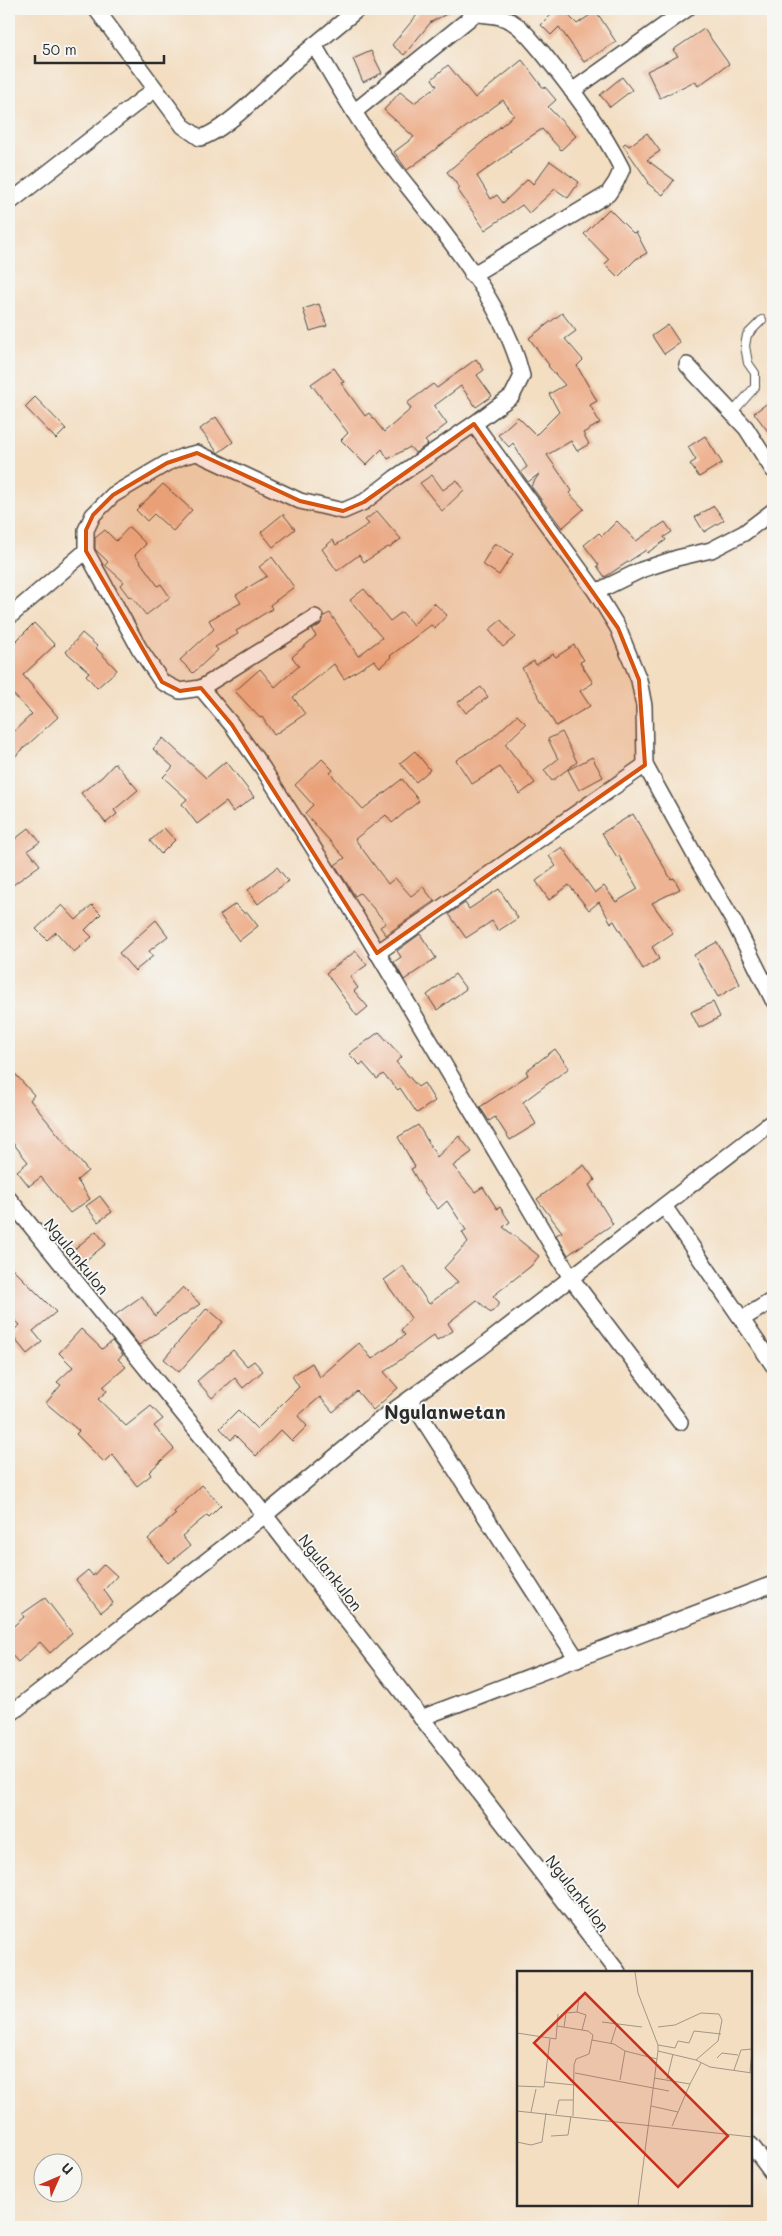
<svg xmlns="http://www.w3.org/2000/svg" width="782" height="2236" font-family="Mali,sans-serif">
	<style>
		.building { fill: #eeb392 }
		.lines { fill: none; stroke-linecap: round; stroke-linejoin: round }
		.service-casing { stroke: #494642; stroke-width: 10 }
		.minor-casing { stroke: #494642; stroke-width: 18 }
		.service { stroke: #fff; stroke-width: 8 }
		.minor { stroke: #fff; stroke-width: 15 }
		.marked { fill: #d5540f; fill-opacity: 0.2; stroke: #d5540f; stroke-width: 4; stroke-linejoin: round }
		.labels { text-anchor: middle; dominant-baseline: central; stroke-width: 4; stroke-linejoin: round; paint-order: stroke }
		.street-label { font-size: 16px; fill: #2b2b2b; stroke: #f6f6f2 }
		.quarter-label { font-size: 19px; font-weight: bold; fill: #2b2b2b; stroke: #f6f6f2 }
		.inset-road { fill: none; stroke: #a39686; stroke-width: 1 }
		.view { fill: #c8321e; fill-opacity: 0.15; stroke: #c8321e; stroke-width: 2.5 }
		.inset-edge { fill: none; stroke: #2b2b2b; stroke-width: 2.5 }
	</style>
	<rect width="100%" height="100%" fill="#f6f6f2"/>
	<filter id="ink" filterUnits="userSpaceOnUse"><feTurbulence type="fractalNoise" baseFrequency=".02" numOctaves="2"/><feDisplacementMap in="SourceGraphic" scale="10" xChannelSelector="R" yChannelSelector="G"/><feConvolveMatrix kernelMatrix="1 2 1 2 8 2 1 2 1" color-interpolation-filters="sRGB"/></filter>
	<filter id="wash" filterUnits="userSpaceOnUse"><feTurbulence type="fractalNoise" baseFrequency=".0096" numOctaves="4" result="noise"/><feDisplacementMap in="SourceGraphic" scale="20" xChannelSelector="R" yChannelSelector="G"/><feGaussianBlur stdDeviation="1.12" result="paint"/><feColorMatrix in="noise" values="0 0 0 0 0 0 0 0 0 0 0 0 0 0 0 0 0 1.4 0 .05"/><feComposite in="paint" operator="in"/></filter>
	<g filter="url(#wash)">
		<rect width="100%" height="100%" fill="#f3dec2"/>
		<g id="blocks">
			<g class="building">
				<polygon points="422,9 456,9 431,22 404,55 392,45"/>
				<polygon points="557,9 562,9 577,24 596,11 616,42 584,62 559,27 551,35 541,25"/>
				<polygon points="704,29 729,64 698,86 695,81 660,98 647,71 678,56 673,50"/>
				<polygon points="371,51 382,73 363,82 353,59"/>
				<polygon points="522,60 544,89 545,87 556,100 548,107 576,136 561,150 542,129 510,150 511,152 477,176 491,199 497,195 503,203 528,179 533,184 550,161 579,182 568,198 555,189 529,213 522,205 485,230 458,190 460,188 447,172 514,115 503,100 407,170 394,152 414,137 384,110 400,92 414,103 437,86 432,79 448,65 475,98"/>
				<polygon points="622,77 632,90 610,107 600,95"/>
				<polygon points="647,133 660,151 647,160 674,180 663,195 647,183 648,181 623,145 625,143 629,146"/>
				<polygon points="609,209 633,233 636,232 647,253 636,259 618,277 605,264 609,260 584,234"/>
				<polygon points="319,304 327,326 310,331 303,309"/>
				<polygon points="562,313 576,331 565,339 583,360 577,366 597,401 590,405 600,423 583,433 589,444 577,451 571,441 547,455 572,491 569,493 584,509 562,528 531,486 539,474 528,482 521,472 527,467 513,443 509,447 498,435 518,417 536,435 559,412 549,394 565,385 548,366 549,365 529,338"/>
				<polygon points="668,325 680,343 664,354 652,336"/>
				<polygon points="476,359 484,370 477,375 492,396 476,407 461,386 434,406 447,424 425,441 428,444 415,453 410,447 388,459 382,449 366,465 341,440 348,433 311,384 334,368 344,382 341,383 365,416 369,413 384,432 411,409 407,403 433,384 437,388"/>
				<polygon points="35,397 66,429 56,439 25,407"/>
				<polygon points="773,399 773,438 754,413"/>
				<polygon points="216,417 233,442 218,453 200,429"/>
				<polygon points="705,436 722,463 699,477 690,464 696,460 688,447"/>
				<polygon points="432,475 443,490 457,480 464,490 442,511 420,483"/>
				<polygon points="163,484 192,510 173,531 154,514 147,521 136,510"/>
				<polygon points="714,506 724,520 704,532 695,517"/>
				<polygon points="377,511 401,539 389,548 388,547 364,562 359,555 337,571 322,549 333,540 336,545 369,524 365,520"/>
				<polygon points="283,514 295,529 273,547 261,532"/>
				<polygon points="617,521 636,541 665,522 672,532 664,537 666,540 647,553 646,550 605,577 597,566 599,565 584,545 599,533 602,536"/>
				<polygon points="129,527 146,544 135,555 158,586 161,584 170,597 146,615 131,596 129,597 120,585 124,582 105,565 108,562 95,549 95,538 105,530 116,541"/>
				<polygon points="495,543 513,554 499,575 482,564"/>
				<polygon points="272,557 294,587 270,605 272,609 236,631 238,634 215,647 218,650 193,673 180,660 214,629 209,620 241,603 236,595 267,576 259,567"/>
				<polygon points="364,589 390,621 402,612 413,625 434,603 447,615 435,628 431,625 390,656 391,657 380,667 374,660 344,679 334,664 293,697 305,714 274,735 262,717 260,718 235,691 260,669 275,687 299,666 292,657 316,636 312,630 320,625 324,616 330,613 358,656 382,638 350,600"/>
				<polygon points="501,620 515,637 503,647 489,630"/>
				<polygon points="34,623 55,645 23,675 58,717 9,762 9,736 32,714 9,690 9,648"/>
				<polygon points="82,633 97,646 96,648 117,670 97,688 86,675 89,672 66,652"/>
				<polygon points="574,645 584,660 580,662 593,683 580,691 590,706 556,726 522,668 534,661 536,665 553,654 556,657"/>
				<polygon points="481,687 488,697 466,713 458,702"/>
				<polygon points="517,715 526,724 505,744 535,783 520,794 500,767 472,784 456,760 492,738"/>
				<polygon points="562,732 577,762 552,781 544,770 558,759 548,739"/>
				<polygon points="163,738 206,778 226,761 254,797 233,812 226,802 197,824 182,804 187,799 163,777 173,767 153,749"/>
				<polygon points="415,751 430,770 416,782 400,763"/>
				<polygon points="592,757 603,777 579,790 568,770"/>
				<polygon points="322,759 333,770 330,773 363,809 402,779 419,801 392,823 386,815 355,839 388,884 395,878 411,896 423,887 434,901 386,935 380,927 386,923 360,893 355,896 335,865 345,858 305,813 313,805 295,785"/>
				<polygon points="115,763 138,790 114,810 117,814 106,823 81,793 102,777"/>
				<polygon points="633,814 671,879 674,878 680,889 652,903 673,933 652,947 659,959 643,969 614,921 611,923 599,902 589,910 569,885 549,900 536,881 556,866 549,856 562,847 595,893 604,886 616,902 638,889 619,856 617,857 602,833"/>
				<polygon points="29,828 40,842 28,850 40,865 9,888 9,844"/>
				<polygon points="164,828 175,840 161,854 150,841"/>
				<polygon points="277,867 288,881 258,904 248,890"/>
				<polygon points="499,889 518,918 498,931 492,921 466,938 449,914 465,903 469,909"/>
				<polygon points="235,904 245,914 247,912 258,926 239,941 220,915"/>
				<polygon points="62,905 76,920 92,905 101,914 85,930 92,937 74,952 56,932 47,940 36,929"/>
				<polygon points="156,920 168,936 149,951 153,956 135,971 119,953"/>
				<polygon points="420,934 436,958 404,980 394,962 401,957 397,951"/>
				<polygon points="717,942 740,984 718,997 694,955"/>
				<polygon points="356,951 367,965 350,977 358,988 354,991 368,1007 357,1016 326,973"/>
				<polygon points="455,974 466,989 437,1010 427,995"/>
				<polygon points="713,1002 720,1017 699,1028 691,1012"/>
				<polygon points="379,1032 402,1057 396,1062 418,1087 424,1083 435,1101 417,1113 400,1088 398,1090 383,1074 377,1079 363,1063 360,1065 349,1054"/>
				<polygon points="555,1049 569,1068 523,1102 536,1124 510,1140 495,1117 489,1121 480,1107 528,1075 526,1071"/>
				<polygon points="9,1067 34,1095 30,1100 88,1171 77,1180 90,1199 70,1213 41,1177 29,1186 17,1171 28,1162 9,1138"/>
				<polygon points="418,1125 437,1157 459,1136 472,1152 453,1166 475,1192 483,1187 497,1209 500,1207 510,1222 503,1227 539,1256 531,1266 493,1296 500,1303 491,1313 477,1300 448,1323 453,1331 437,1340 434,1335 384,1372 398,1388 373,1410 357,1391 333,1412 320,1397 298,1416 307,1426 292,1441 281,1430 256,1456 235,1435 231,1440 220,1428 238,1410 257,1429 299,1387 292,1376 312,1363 320,1377 359,1343 372,1359 405,1335 401,1330 411,1318 384,1280 403,1266 429,1304 458,1282 444,1268 468,1242 462,1232 466,1230 447,1201 438,1209 425,1193 411,1169 415,1167 398,1137"/>
				<polygon points="584,1165 595,1180 589,1185 613,1224 568,1255 556,1235 562,1232 537,1199"/>
				<polygon points="100,1196 112,1212 98,1222 86,1206"/>
				<polygon points="96,1231 106,1244 80,1265 70,1253"/>
				<polygon points="9,1265 56,1312 33,1331 42,1342 27,1354 10,1333 20,1325 9,1314"/>
				<polygon points="183,1287 200,1304 139,1345 115,1315 142,1296 155,1316"/>
				<polygon points="207,1308 223,1322 179,1372 164,1359"/>
				<polygon points="81,1329 102,1349 112,1341 123,1355 118,1359 126,1367 103,1387 107,1391 98,1399 126,1426 151,1406 163,1419 154,1426 174,1449 149,1472 151,1475 137,1486 112,1454 104,1462 76,1434 79,1431 46,1403 61,1385 57,1382 73,1367 59,1353"/>
				<polygon points="233,1350 247,1366 254,1361 263,1371 243,1388 235,1378 212,1398 197,1381"/>
				<polygon points="202,1485 221,1505 209,1517 207,1515 182,1536 190,1546 169,1563 148,1539 176,1514 174,1512"/>
				<polygon points="104,1564 117,1576 104,1590 113,1603 101,1612 76,1580 88,1570 93,1576"/>
				<polygon points="45,1598 72,1633 50,1653 40,1642 18,1662 9,1652 9,1630 24,1617 22,1614"/>
			</g>
		</g>
	</g>
	<g filter="url(#ink)">
		<use href="#blocks" fill-opacity="0" stroke="#494642" stroke-width="1"/>
		<g class="lines">
			<g class="service-casing">
				<polyline id="service" points="732,413 755,387 755,373 748,363 745,346 747,335 762,320"/>
			</g>
			<g class="minor-casing">
				<g id="minor">
					<path d="M 96,9 L 183,126 L 200,138 C 226,131 271,83 293,63 C 314,45 336,27 358,9"/>
					<path d="M 314,45 C 336,82 357,120 383,155 C 432,219 503,297 522,376 L 512,396 L 474,424 L 395,478 L 364,502 L 343,511 L 300,501 L 197,453 L 184,456 L 167,463 L 113,495 L 93,515 L 86,530 L 86,551 L 139,648 L 162,682 L 180,691 L 201,688 L 232,725 L 262,767 L 342,893 L 571,1278 L 680,1422"/>
					<polyline points="572,91 687,9"/>
					<path d="M 354,112 L 475,14 C 487,15 502,15 512,22 C 524,29 533,42 542,52 C 571,88 601,127 622,169 L 616,182 L 608,194 L 472,275"/>
					<polyline points="9,203 155,89"/>
					<polyline points="687,365 746,428 773,470"/>
					<polyline points="474,424 596,592 618,628 639,680 644,706 645,765 699,863 734,922 773,1000"/>
					<polyline points="596,592 641,570 677,558 711,550 744,533 773,511"/>
					<polyline points="9,617 86,551"/>
					<polyline points="201,688 315,617"/>
					<polyline points="377,953 645,765"/>
					<polyline points="9,1199 265,1515 618,1972"/>
					<polyline points="664,1206 773,1365"/>
					<polyline points="742,1319 773,1300"/>
					<polyline points="410,1399 577,1659"/>
					<polyline points="9,1715 265,1515 377,1422 478,1350 773,1121"/>
					<polyline points="421,1718 773,1584"/>
					<polyline points="751,2145 773,2174"/>
				</g>
			</g>
			<use href="#service" class="service"/>
			<use href="#minor" class="minor"/>
		</g>
	</g>
	<path class="marked" d="M 474,424 L 618,628 L 639,680 L 645,765 L 377,953 L 232,725 L 201,688 L 180,691 L 162,682 L 86,551 L 86,530 L 93,515 L 113,495 L 167,463 L 197,453 L 300,501 L 343,511 L 364,502 Z"/>
	<g class="labels">
		<g class="street-label">
			<text transform="translate(77 1256) rotate(51)">Ngulankulon</text>
			<text transform="translate(331 1572) rotate(52)">Ngulankulon</text>
			<text transform="translate(578 1893) rotate(52)">Ngulankulon</text>
		</g>
		<g class="quarter-label">
			<text x="445" y="1411">Ngulanwetan</text>
		</g>
	</g>
	<g transform="translate(517 1971)">
		<rect width="235" height="235" fill="#f3dec2"/>
		<path class="inset-road" d="M 118,1 L 121,22 L 141,74M 60,41 L 62,26M 85,51 L 125,56M 40,55 L 71,60 L 76,64 L 72,83 L 59,88 L 57,94 L 56,145M 47,56 L 49,42 L 60,41 L 69,44 L 65,59M 141,56 L 158,54 L 184,42 L 202,43 L 205,49 L 201,70 L 179,89M 0,62 L 39,68 L 41,43M 75,69 L 97,73 L 108,80 L 140,88M 94,72 L 100,53M 141,80 L 141,74 L 158,77 L 161,70 L 172,72 L 177,60 L 204,63M 200,87 L 205,82 L 221,84M 217,99 L 224,79 L 235,78M 233,101 L 235,80M 58,102 L 152,120M 137,107 L 173,113 L 184,92M 150,108 L 156,83M 103,109 L 108,80M 28,111 L 57,114M 0,115 L 27,116 L 33,68M 134,135 L 161,141M 0,140 L 235,166M 14,141 L 19,118M 39,143 L 42,129 L 57,129M 155,155 L 173,113M 34,165 L 51,164 L 54,145M 0,171 L 14,174 L 25,171 L 29,142M 121,234 L 141,80 L 179,89 L 193,96 L 235,102"/>
		<path class="view" d="M 68,22 L 211,165 L 161,216 L 17,72 Z"/>
		<rect width="235" height="235" class="inset-edge"/>
	</g>
	<rect width="782" height="2236" fill="none" stroke="#f6f6f2" stroke-width="30"/>
	<g transform="translate(58 2178) rotate(45)"><circle r="24" fill="#f6f6f2" stroke="#a5a5a2"/>
	<path d="M0-4L9 19L0 12L-9 19Z" fill="#c8321e"/>
	<text y="-8" font-size="14" font-weight="bold" text-anchor="middle" fill="#2b2b2b">U</text>
	</g>
	<path d="M35 55v8h129v-8" fill="none" stroke="#2b2b2b" stroke-width="2.5"/>
	<text x="42" y="55" font-size="15" fill="#2b2b2b" stroke="#f6f6f2" stroke-width="4" paint-order="stroke">50 m</text>
</svg>
